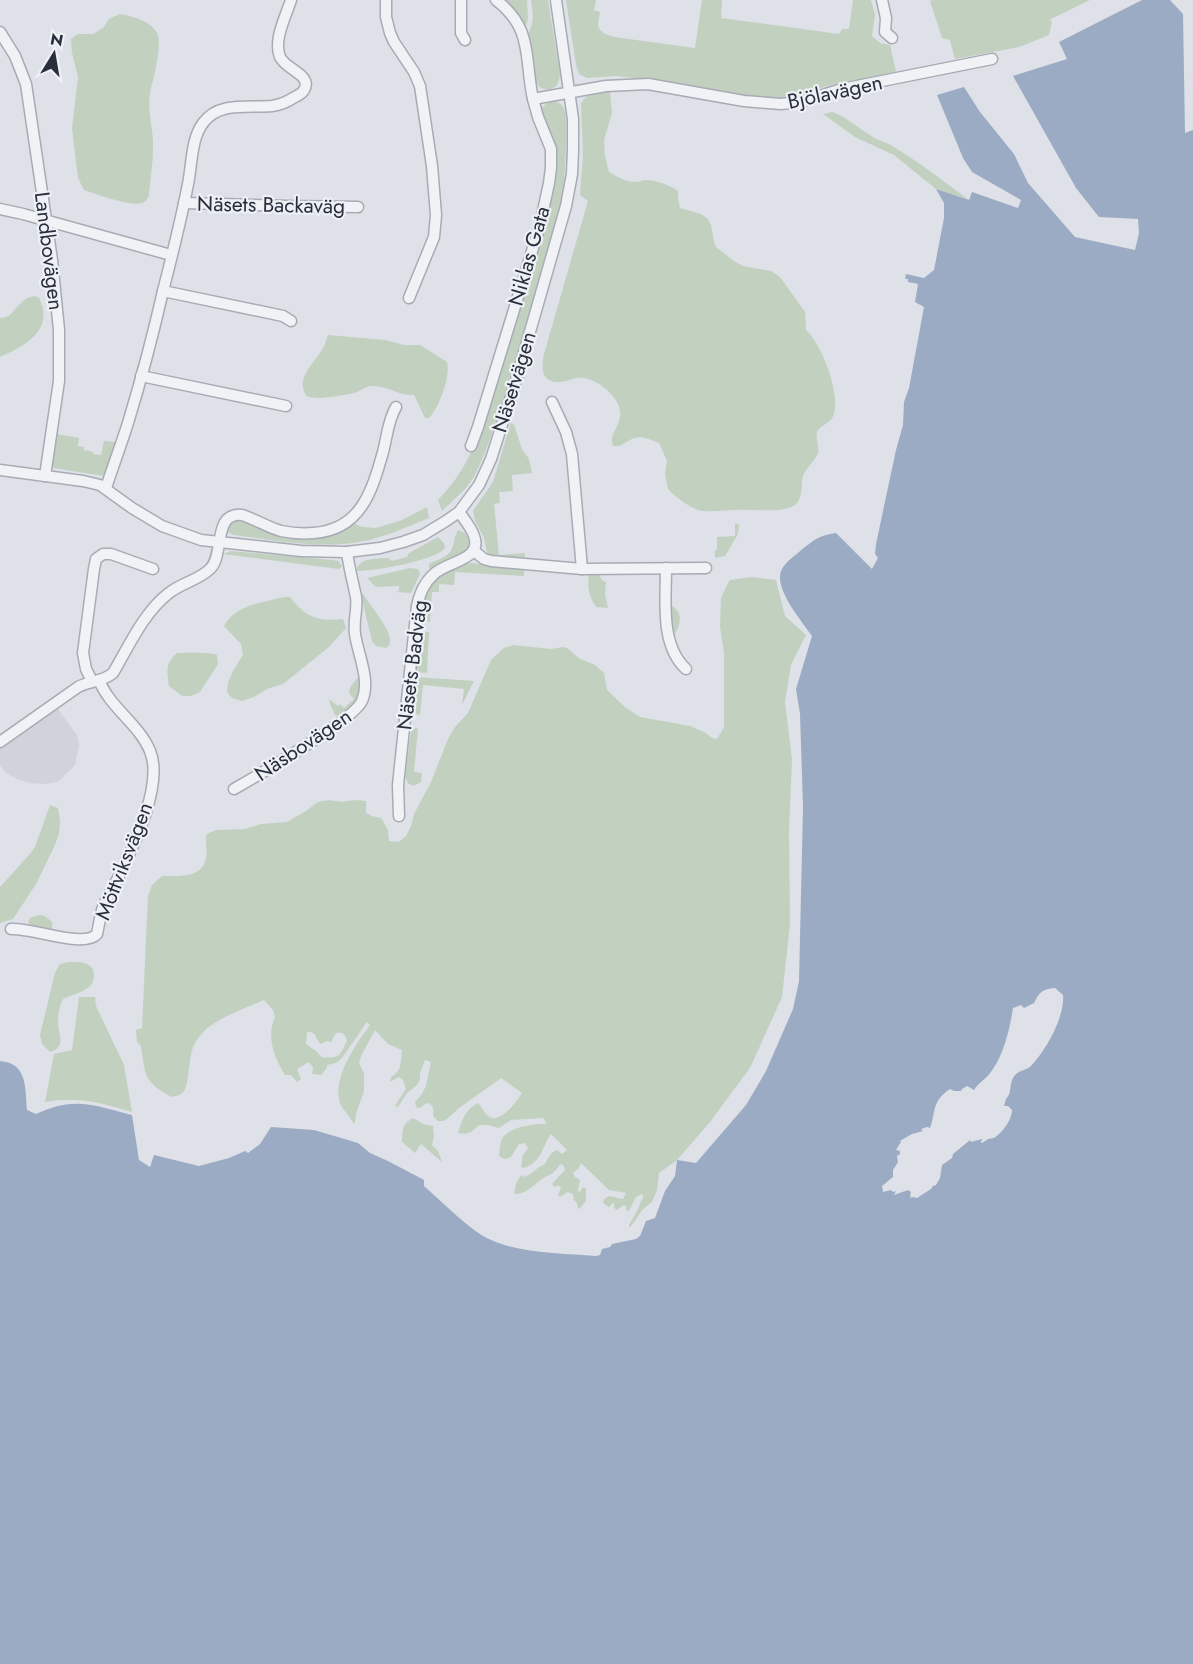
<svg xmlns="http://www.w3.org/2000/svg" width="1193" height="1664" font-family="Jost,sans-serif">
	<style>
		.built { fill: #d0d3db }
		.green { fill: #c2d0c0; fill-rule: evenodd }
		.water { fill: #9cabc4; fill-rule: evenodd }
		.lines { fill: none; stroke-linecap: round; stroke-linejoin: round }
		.minor-casing { stroke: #a8abb4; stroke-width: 13 }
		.minor { stroke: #f1f2f5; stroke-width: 10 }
		.labels { text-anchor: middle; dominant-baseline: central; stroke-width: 4.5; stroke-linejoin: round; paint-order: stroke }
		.street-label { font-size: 21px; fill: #292e3c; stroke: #edf0f4 }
	</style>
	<rect width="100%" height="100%" fill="#dee1e7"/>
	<polygon class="built" points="57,708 77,735 79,746 75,765 58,782 43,784 29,783 17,779 6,773 0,765 0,748"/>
	<g class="green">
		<polygon points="503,0 527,0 528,19 526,26"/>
		<path d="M 531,0 L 548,0 L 560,74 C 559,81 558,87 551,89 C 530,93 534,64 533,52 C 532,46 528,39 529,33 C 529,30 531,27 532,24 C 534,17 532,8 531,0 Z"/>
		<polygon points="566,0 596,0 594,10 600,12 598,24 599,29 605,34 614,37 695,48 702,0 722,0 721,18 839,34 842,29 849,29 853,0 871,0 875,15 872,36 880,43 890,45 896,72 826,86 792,99 772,100 658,81 616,76 587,78 579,74 576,65"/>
		<polygon points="933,0 1090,0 1049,20 1052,21 1049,35 1019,47 955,59 950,40 942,38 930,1"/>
		<path d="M 120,14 C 132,16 151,21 157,33 C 163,45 153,79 150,93 C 147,113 154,130 153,149 C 153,164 150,180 149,195 C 147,199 147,201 142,203 C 131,207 96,194 84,190 L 78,178 L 72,129 L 78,77 L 72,53 L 71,39 L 78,34 L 93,34 L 103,28 L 109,19 Z"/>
		<path d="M 610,91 L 612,113 L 604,140 L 605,156 L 609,172 C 617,177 626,182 636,182 C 640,182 643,180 646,180 C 656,180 670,185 678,191 L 678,199 L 680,208 L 701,214 L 708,219 L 711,225 L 714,242 L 716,247 L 734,261 L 743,266 L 771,271 L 780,277 L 805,312 L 806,330 C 822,344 840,393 834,414 C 831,423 823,424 818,430 C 814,437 820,445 818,453 C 815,461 806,468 803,476 C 801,484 803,496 797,503 C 793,508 782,510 776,510 C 762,511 748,509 735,510 C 723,510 710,513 698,510 C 688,506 675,497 668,489 L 665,474 L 667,461 L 659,443 C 638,435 638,435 620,446 L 613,446 C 607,430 628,424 617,402 C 611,391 596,380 584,378 C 577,376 572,380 566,381 C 543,386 540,372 544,354 L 588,201 L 580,195 L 583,156 L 581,103 L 587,96 Z"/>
		<path d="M 553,101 C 558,102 562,104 564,109 C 567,117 566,128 566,137 C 566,164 564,189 559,216 L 514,373 L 484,455 L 474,477 L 466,488 L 442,511 L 438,500 C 460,477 470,458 481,428 L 554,173 L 541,111 C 543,105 547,102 553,101 Z"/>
		<polygon points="832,112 842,116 874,138 891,145 923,166 969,200 936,189 894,155 855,137 823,114"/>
		<path d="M 34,296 L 39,298 C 55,330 25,346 0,357 L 0,318 C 15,319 15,300 34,296 Z"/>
		<path d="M 328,335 L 385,340 L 404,345 L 420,345 L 447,362 C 451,376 439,408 429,418 L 425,418 L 414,395 C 399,396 386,385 372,386 C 366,386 360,391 354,393 C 343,395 318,401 307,396 C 295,381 311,366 320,353 C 324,348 326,341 328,335 Z"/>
		<polygon points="511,422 514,425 522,449 529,459 532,473 512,475 513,491 499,492 500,503 494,504 499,555 525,553 524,560 490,557 487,552 484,538 475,521 473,511 493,482"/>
		<polygon points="56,434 79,438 78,446 84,447 84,450 93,452 93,454 101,455 104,441 116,442 107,472 104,476 53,468 51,464"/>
		<path d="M 427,507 L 429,518 C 407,527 383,538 359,542 C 318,549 275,540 234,535 L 228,532 L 227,527 L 235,518 L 290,536 L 352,523 L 363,527 L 376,528 L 402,520 Z"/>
		<polygon points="735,523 739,525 738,534 725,556 715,558 715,550 717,550 717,537 735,536"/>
		<path d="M 458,530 L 465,533 L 469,542 L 467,551 C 460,556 451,558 443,562 C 438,565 435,568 429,569 L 429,564 C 435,560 443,559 448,554 C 455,548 453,537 458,530 Z"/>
		<path d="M 438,537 L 444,543 L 445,548 C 435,561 374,571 356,571 C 359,557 376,559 388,558 L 392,561 L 407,557 L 409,553 Z"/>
		<polygon points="231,551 332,560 338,561 342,566 339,569 223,554"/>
		<path d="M 470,563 L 524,568 L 524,576 L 455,572 L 454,585 L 439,584 L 439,592 L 432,592 L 430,622 C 409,619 429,583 439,576 C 449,568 458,565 470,563 Z"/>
		<polygon points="410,568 418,569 420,574 411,593 396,592 399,591 399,586 376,587 367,578"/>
		<path d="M 597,572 L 602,580 L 606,582 L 605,594 L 608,608 L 596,607 C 589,596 587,588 589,574 Z"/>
		<path d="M 751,577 L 776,580 L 785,616 L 806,635 L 791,665 L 785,702 L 792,760 L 789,832 L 790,924 L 782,997 L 750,1068 L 710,1122 L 677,1160 L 659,1173 L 657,1190 L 652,1202 L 643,1209 L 631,1226 L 629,1227 L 629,1225 L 636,1213 L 643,1197 L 642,1194 L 636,1197 L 629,1211 L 627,1211 L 626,1206 L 624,1205 L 617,1210 L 614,1208 L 614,1202 L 609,1207 L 603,1203 L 604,1199 L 609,1196 L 623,1199 L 626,1193 L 609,1190 L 581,1163 L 578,1169 L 573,1173 L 575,1177 L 580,1180 L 578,1190 L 579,1193 L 583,1187 L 586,1188 L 586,1201 L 580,1208 L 578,1209 L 577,1203 L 574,1200 L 573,1194 L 568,1192 L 560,1197 L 558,1195 L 561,1188 L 558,1185 L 555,1187 L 552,1184 L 565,1170 L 564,1166 L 561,1164 C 558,1166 557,1169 554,1172 C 551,1175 549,1175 545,1177 C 535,1183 527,1195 514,1194 L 516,1184 L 521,1175 L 525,1177 C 533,1173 537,1167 545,1164 C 548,1158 551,1152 557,1150 L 562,1154 L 567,1150 L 551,1134 C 541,1148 543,1161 524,1168 L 521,1167 L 523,1155 L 528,1148 L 525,1143 L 519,1144 L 511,1157 C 506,1159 503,1160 499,1155 C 500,1149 500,1140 504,1136 C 513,1126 534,1124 546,1124 L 544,1118 L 511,1120 L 499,1128 L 487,1125 L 479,1125 L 471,1132 L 465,1134 L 458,1133 C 462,1121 465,1109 478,1103 C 482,1107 485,1116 492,1118 C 503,1120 517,1101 522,1093 L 501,1078 L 459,1108 L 447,1119 L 443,1121 L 438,1121 L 433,1116 C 434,1110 434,1105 427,1103 L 419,1108 L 416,1107 L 415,1102 L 422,1094 L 426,1086 L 431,1062 L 425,1060 L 420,1073 L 420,1080 L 417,1085 L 407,1093 L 398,1107 L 395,1106 L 406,1089 L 403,1080 L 399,1077 L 390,1082 L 391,1077 C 403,1070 400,1063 402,1050 L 388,1044 L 375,1030 L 361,1056 L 359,1063 L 364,1074 L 364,1091 L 356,1114 L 355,1123 L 353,1123 C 350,1115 343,1111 340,1103 C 332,1078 356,1044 370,1025 L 367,1022 L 342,1058 L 336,1063 L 327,1065 L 327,1068 L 321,1075 L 312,1074 L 313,1068 L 309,1062 L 297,1069 L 301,1079 L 297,1082 L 291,1075 L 285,1075 C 274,1058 266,1036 275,1017 L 273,1010 L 264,1000 C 240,1011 206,1020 194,1045 C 188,1058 190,1081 184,1091 C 181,1095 176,1096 172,1097 C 144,1083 145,1075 141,1046 L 137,1042 L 136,1030 L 142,1028 L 148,896 L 152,885 L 162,876 C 177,876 202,879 206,858 C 208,850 204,842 207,834 L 216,830 L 245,829 L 261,824 L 287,822 L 306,811 L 318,802 L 329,800 L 341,802 L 355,800 L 366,801 L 366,813 L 372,816 L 381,818 L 388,830 L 389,841 L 399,842 L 406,836 L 411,826 L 414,814 L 431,782 L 448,739 L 455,727 L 468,713 L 491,660 L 504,648 L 513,645 L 551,649 L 563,647 L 567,648 L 580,659 L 595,665 L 604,673 L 607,690 L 626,708 L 640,717 L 690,726 L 704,732 L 712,738 L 717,739 L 724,727 L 724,653 L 720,627 L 721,598 L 728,583 L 730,580 ZM 307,1032 C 317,1031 315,1039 321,1044 L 327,1041 L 331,1042 L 336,1033 C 344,1032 344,1034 347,1040 C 341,1056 338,1059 322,1057 L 316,1051 L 306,1044 Z"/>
		<path d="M 363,594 C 369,604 391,630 390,640 C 390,645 389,645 386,648 L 376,646 L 372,641 L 361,595 Z"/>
		<path d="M 284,597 L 290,597 C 305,617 318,622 343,619 L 346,628 L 329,647 L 283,684 L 267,689 L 254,697 L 242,701 L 232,698 L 227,692 L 228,683 L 233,671 L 243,655 L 241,644 L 224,626 C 236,604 262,603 284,597 Z"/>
		<path d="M 670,605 C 684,611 681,626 673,636 Z"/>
		<polygon points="423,632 429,632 427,673 414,672 418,638"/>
		<path d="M 177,653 C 186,653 209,652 217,655 L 218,664 L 200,692 L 191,696 L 182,696 L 169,686 C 167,672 165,663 177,653 Z"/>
		<path d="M 360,676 C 363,699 357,703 340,716 L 335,715 L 330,704 L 329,699 L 338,706 L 340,704 L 344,708 L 354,699 L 349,693 C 350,686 354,681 360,676 Z"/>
		<polygon points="416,677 474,681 462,705 464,689 423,685 420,715 416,714 412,710"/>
		<polygon points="418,728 414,772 422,773 421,782 413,786 408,783 405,777 411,731 413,729"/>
		<polygon points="50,805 58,808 60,821 59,834 54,847 36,884 13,919 0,923 0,887 29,855 35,847"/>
		<polygon points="39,915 45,916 52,922 52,932 31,926 28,922 30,918"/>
		<path d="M 68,962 C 78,962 94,961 94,975 C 94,979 93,984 89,987 C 82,993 71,995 63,999 C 59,1006 58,1015 58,1023 C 58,1034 67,1047 50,1052 L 42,1044 L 40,1035 L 55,973 L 60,964 Z"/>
		<path d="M 79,997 L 95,997 L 96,1006 L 124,1065 L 132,1112 C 100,1103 80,1096 45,1102 L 54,1054 L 72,1050 Z"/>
		<path d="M 413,1118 L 423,1124 L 433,1126 L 434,1136 L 432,1145 L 438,1151 L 442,1162 L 421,1144 L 415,1153 L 402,1142 C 403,1130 401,1125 413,1118 Z"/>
	</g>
	<path class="water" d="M 1142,0 L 1170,0 L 1183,14 L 1185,133 L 1193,130 L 1193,1664 L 0,1664 L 0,1061 C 28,1063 25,1089 27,1110 L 36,1114 C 75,1096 93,1105 132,1115 L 139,1160 L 150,1167 L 154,1155 L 199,1166 L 229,1158 L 245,1151 L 248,1153 L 260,1144 L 271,1127 L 314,1130 L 358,1143 L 370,1153 L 388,1161 L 424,1180 L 424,1186 C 441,1201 459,1219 477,1232 C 507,1254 560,1253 596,1256 L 600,1255 L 602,1249 L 610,1247 L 612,1244 L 636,1239 L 640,1236 L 646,1221 L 655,1218 L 665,1191 L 675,1176 L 677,1160 L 696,1163 L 746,1105 L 766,1071 L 793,1009 L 799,981 L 803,807 L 800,714 L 796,689 L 812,636 C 802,621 772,587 782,569 C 786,562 793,557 799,552 C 814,540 817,536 836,533 L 872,569 L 878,558 L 875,554 L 876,544 L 896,450 L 903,425 L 904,402 L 909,388 L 924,307 L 915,302 L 918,284 L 908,282 L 908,279 L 905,279 L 906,274 L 924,278 L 934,270 L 944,218 L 944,203 L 936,189 L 969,200 L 972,192 L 1018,208 L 1021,200 L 972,172 L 963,158 L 937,95 L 964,87 L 980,112 L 1014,154 L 1028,183 L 1075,237 L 1135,250 L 1139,233 L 1138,219 L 1099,217 L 1076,188 L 1013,76 L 1067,59 L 1059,42 ZM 1055,988 L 1063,995 C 1065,1017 1046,1050 1031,1066 C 1027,1070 1020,1070 1015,1075 C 1008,1083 1013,1092 1006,1099 L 1004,1106 L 1008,1106 L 1012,1110 C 1012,1120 1002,1133 994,1138 L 988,1139 L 982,1143 L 980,1141 L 982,1141 L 982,1139 L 971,1142 L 970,1140 L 953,1154 L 952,1158 L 942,1165 L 940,1178 L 936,1185 L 933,1186 L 931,1189 L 917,1198 L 913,1197 L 909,1198 L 911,1196 L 910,1195 L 911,1192 L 908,1190 L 894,1195 L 896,1191 L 893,1192 L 891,1190 L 883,1192 L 882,1186 L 893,1177 L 893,1170 L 898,1162 L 897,1156 L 900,1154 L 900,1151 L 896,1150 L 901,1142 L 900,1141 L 912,1134 L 923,1131 L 921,1129 L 927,1127 L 930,1128 C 936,1110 932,1101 950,1089 L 954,1091 L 961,1091 L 962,1089 L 967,1086 L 974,1090 C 979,1082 985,1080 990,1073 C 1003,1058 1010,1028 1013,1008 L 1021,1005 L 1024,1008 L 1034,1003 C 1039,992 1043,989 1055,988 Z"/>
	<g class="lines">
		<g class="minor-casing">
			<g id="minor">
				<polyline points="386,0 386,17 390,33 394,42 414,72 420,86 432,166 436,215 434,237 409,298"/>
				<polyline points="461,0 461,33 465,40"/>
				<path d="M 496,0 C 534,29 524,58 533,99 L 606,86 L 648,84 L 744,101 L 781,104 L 800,102 L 842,89 L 992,59"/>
				<polyline points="882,0 886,18 885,32 892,38"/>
				<polyline points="0,32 15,56 26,84 52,260 59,330 59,381 45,476"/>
				<polyline points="184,203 287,206 358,207"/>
				<polyline points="0,209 23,214 171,255"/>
				<polyline points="163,291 283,316 291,321"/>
				<polyline points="141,376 286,406"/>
				<polyline points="552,402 566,432 572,454 582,569"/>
				<polyline points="471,446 478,427 540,225 549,183 551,168 551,149 538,117 533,99"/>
				<polyline points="0,470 83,481 100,485 132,508 162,526 201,540 301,551 347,552 380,548 403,542 423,535 446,521 459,512 479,485 491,459 515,384 566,206 572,174 573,150 573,119 556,0"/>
				<path d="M 106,488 C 113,466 121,445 128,423 C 141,380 153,335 163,291 C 172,256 181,220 188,184 C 192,165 191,139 203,123 C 219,101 249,108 272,106 C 279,105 287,102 293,98 C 297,96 302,94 304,90 C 313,75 286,70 280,57 C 273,40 286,16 291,0"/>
				<polyline points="474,551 484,559 491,561 582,569 706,568"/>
				<path d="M 666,568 C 666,601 660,645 686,669"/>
				<polyline points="92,681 86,669 83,653 94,569 96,559 103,554 111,554 153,569"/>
				<path d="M 0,742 L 78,687 C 89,681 103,682 113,673 C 129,646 144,612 169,593 C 181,583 199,580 210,569 C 225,555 212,512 242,515 C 255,519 267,527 281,531 C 291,533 302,534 313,533 C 361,530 372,491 383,452 C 387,437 388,420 396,407"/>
				<path d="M 234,789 C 255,777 355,719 362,701 C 371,680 358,655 355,634 C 353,621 358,608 356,597 C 353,582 349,568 347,552"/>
				<path d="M 399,816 L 398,785 L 417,606 C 420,593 424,583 434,574 C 448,561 483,560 474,536 C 471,527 464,519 459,512"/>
				<path d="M 11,929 C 31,927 84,949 97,934 C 99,925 100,915 103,907 C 107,897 113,888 118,878 C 133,847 164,785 150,751 C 139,724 110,708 99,680"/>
			</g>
		</g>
		<use href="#minor" class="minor"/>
	</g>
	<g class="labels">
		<g class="street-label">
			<text transform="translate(835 92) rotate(-12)">Bjölavägen</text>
			<text transform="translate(271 205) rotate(1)">Näsets Backaväg</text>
			<text transform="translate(49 251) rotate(83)">Landbovägen</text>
			<text transform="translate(529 256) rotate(-74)">Niklas Gata</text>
			<text transform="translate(514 382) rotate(-73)">Näsetvägen</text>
			<text transform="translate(412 665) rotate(-83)">Näsets Badväg</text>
			<text transform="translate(303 745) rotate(-34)">Näsbovägen</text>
			<text transform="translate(124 861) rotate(-69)">Möttviksvägen</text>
		</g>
	</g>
	<g transform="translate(54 54) rotate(11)" stroke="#edf0f4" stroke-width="4.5" paint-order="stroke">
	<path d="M0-4.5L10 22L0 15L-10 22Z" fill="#292e3c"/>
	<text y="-9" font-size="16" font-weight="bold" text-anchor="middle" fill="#292e3c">N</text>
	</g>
</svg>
